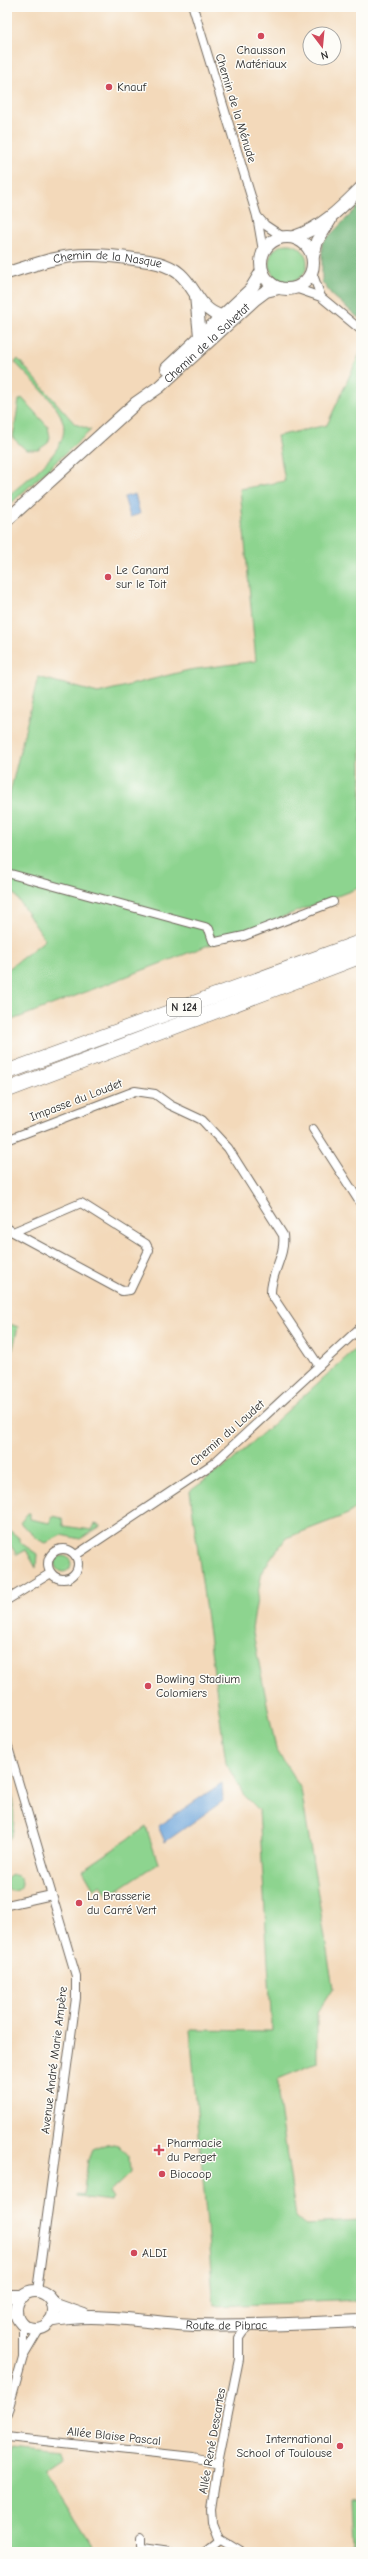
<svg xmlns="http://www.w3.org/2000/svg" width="368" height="2559" font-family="'Comic Neue',sans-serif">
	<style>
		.green { fill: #8dd48f; stroke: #5c805d }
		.forest { fill: #72b67a; stroke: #4e7052 }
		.water { fill: #6da5db; stroke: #4c6883 }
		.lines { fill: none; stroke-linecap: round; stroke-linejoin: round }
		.street-casing { stroke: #71685d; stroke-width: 10 }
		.secondary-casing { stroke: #71685d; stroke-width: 14 }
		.highway-casing { stroke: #71685d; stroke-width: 16 }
		.street { stroke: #fff; stroke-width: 8 }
		.secondary { stroke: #fff; stroke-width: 12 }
		.highway { stroke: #fff; stroke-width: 15 }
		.poi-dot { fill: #d1495b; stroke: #fdfcf7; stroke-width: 1.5 }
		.labels { text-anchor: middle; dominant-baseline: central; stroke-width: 3; stroke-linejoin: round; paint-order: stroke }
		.shield { fill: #fdfcf7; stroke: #6a6a68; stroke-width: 1 }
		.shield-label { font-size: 11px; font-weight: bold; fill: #2b2b2b }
		.poi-label { font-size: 12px; fill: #2b2b2b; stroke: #fdfcf7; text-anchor: start }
		.street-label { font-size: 12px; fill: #2b2b2b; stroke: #fdfcf7 }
	</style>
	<rect width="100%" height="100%" fill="#fdfcf7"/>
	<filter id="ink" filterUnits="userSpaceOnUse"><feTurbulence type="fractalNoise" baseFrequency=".025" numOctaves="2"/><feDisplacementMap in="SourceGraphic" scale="8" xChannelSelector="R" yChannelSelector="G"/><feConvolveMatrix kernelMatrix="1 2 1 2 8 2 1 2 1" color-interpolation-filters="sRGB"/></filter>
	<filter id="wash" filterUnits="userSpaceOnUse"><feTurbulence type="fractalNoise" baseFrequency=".012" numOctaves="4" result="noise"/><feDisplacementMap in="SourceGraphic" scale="16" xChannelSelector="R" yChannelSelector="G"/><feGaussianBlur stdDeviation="0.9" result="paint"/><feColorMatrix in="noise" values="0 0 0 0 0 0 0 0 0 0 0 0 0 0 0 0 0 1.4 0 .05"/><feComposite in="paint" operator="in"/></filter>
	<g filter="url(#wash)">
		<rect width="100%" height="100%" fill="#f3d9ba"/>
		<g class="green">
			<circle cx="288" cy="263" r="19"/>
			<polygon points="361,351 361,887 7,1022 7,970 45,940 7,883 7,805 38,677 98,693 189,670 256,661 240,489 285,481 277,436 327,425"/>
			<path d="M 18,359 L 75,424 L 91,430 L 7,507 L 7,497 C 26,479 74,448 62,419 C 55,400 28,377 15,362 Z"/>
			<polygon points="22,398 48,427 50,437 48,443 38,450 26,450 13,438 19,400"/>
			<polygon points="10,1324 18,1327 12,1353 7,1352 7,1332"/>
			<polygon points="361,1344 361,1504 348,1514 286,1538 262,1571 252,1628 276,1749 301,1789 333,1988 317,2013 317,2063 278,2079 278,2095 296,2217 304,2224 361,2221 361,2300 214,2306 190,2030 272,2031 259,1810 243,1794 226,1763 190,1491 231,1462"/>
			<polygon points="7,1363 13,1364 8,1386 7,1386"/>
			<polygon points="28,1513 30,1513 30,1519 49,1523 53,1516 62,1518 63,1526 92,1530 95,1524 101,1526 80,1539 61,1535 46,1543 39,1540 20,1523"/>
			<polygon points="7,1528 19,1538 21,1543 37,1554 36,1568 26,1550 17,1555 7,1540"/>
			<circle cx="63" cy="1564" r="8"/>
			<path d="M 8,1789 L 11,1791 C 13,1798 17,1833 9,1839 L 7,1839 Z"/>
			<polygon points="146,1827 158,1863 108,1896 101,1885 94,1889 83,1870"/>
			<circle cx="14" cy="1883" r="8"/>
			<polygon points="109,2143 119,2145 129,2156 130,2173 109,2193 113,2199 111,2201 77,2197 77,2195 83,2196 88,2160 92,2150"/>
			<polygon points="10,2446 60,2451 61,2460 45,2471 93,2547 47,2552 7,2552 7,2452"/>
			<polygon points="361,2497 361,2552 353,2552 351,2498"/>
		</g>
		<polygon class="forest" points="361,204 361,320 332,295 322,282 322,243"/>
		<g class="water">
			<polygon points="135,494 140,514 130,517 124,497"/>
			<polygon points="222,1783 223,1801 165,1842 158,1826"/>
		</g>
	</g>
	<g filter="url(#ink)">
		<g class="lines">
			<g class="street-casing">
				<g id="street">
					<polyline points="193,7 257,216 263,251"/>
					<polyline points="257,216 265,225 283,237"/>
					<polyline points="312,272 321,297"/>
					<polyline points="295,288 321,297 361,330"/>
					<polyline points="7,873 205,927 209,929 213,941 216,942 244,936 333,902"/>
					<polyline points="313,1129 361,1204"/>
					<path d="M 7,1140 L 135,1091 L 155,1094 L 170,1105 L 202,1120 L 228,1148 L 283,1235 C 286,1256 270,1274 271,1294 L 319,1366"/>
					<polyline points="7,1228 13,1232 122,1291 130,1290 149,1250 146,1244 81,1203 13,1232"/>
					<circle cx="63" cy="1564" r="15"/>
					<polyline points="76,1555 214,1463 361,1327"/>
					<polyline points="7,1600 51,1573"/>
					<polyline points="7,1744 76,1976 76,1998 37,2291"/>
					<polyline points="7,1905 52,1895"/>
					<polyline points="23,2324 23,2356"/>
					<polyline points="7,2414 23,2357 40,2328"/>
					<polyline points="7,2437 193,2457 218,2463"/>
					<polyline points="141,2538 141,2545 143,2548 171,2552"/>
					<polyline points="205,2552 220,2540"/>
					<polyline points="241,2552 218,2538 212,2523 211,2510 218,2463 239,2359 239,2338 243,2332 251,2325"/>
				</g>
			</g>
			<g class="secondary-casing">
				<g id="secondary">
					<circle cx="287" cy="263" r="26"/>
					<path d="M 294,237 C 322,228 341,208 361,188"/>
					<polyline points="313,256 317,241 330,220"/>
					<path id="s1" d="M 7,273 C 60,256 78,250 134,259 C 151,261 167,263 180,274 C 196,288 199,310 221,316"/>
					<polyline points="196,296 200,336"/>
					<polyline points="167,368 251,289 262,271"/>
					<path id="s2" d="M 7,520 L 136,403 L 159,387 L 254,300 L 266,291 L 279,288"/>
					<circle cx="35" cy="2310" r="19"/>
					<polyline points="7,2296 23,2296"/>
					<polyline points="53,2304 84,2315"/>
					<path id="s3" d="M 50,2321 C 97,2311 147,2323 194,2325 C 250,2327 306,2323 361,2321"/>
				</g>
			</g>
			<g class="highway-casing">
				<g id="highway">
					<polyline points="7,1072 361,942"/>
					<polyline points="7,1090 361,956"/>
				</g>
			</g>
			<use href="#street" class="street"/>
			<use href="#secondary" class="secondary"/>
			<use href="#highway" class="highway"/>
		</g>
	</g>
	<g class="poi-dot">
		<circle cx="261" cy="36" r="4"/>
		<circle cx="109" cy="87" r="4"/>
		<circle cx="108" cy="577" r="4"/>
		<circle cx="148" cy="1686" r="4"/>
		<circle cx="79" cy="1903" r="4"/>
		<path d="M157 2144h4v4h4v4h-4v4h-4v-4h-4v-4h4z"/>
		<circle cx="162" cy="2174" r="4"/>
		<circle cx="134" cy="2253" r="4"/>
		<circle cx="340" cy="2446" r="4"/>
	</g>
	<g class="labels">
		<rect class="shield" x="167" y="998" width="34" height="18" rx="3"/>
		<g class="shield-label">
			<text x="184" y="1007">N 124</text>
		</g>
		<g class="poi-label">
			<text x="261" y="50" text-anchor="middle">Chausson<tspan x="261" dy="14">Matériaux</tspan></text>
			<text x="117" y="87">Knauf</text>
			<text x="116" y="570">Le Canard<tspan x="116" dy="14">sur le Toit</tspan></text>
			<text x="156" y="1679">Bowling Stadium<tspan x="156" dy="14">Colomiers</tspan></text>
			<text x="87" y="1896">La Brasserie<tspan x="87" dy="14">du Carré Vert</tspan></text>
			<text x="167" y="2143">Pharmacie<tspan x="167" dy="14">du Perget</tspan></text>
			<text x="170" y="2174">Biocoop</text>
			<text x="142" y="2253">ALDI</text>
			<text x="332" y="2439" text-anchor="end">International<tspan x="332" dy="14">School of Toulouse</tspan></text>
		</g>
		<g class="street-label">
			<text transform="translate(236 108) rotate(73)">Chemin de la Ménude</text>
			<text stroke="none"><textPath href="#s1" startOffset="103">Chemin de la Nasque</textPath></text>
			<text stroke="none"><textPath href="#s2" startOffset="267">Chemin de la Salvetat</textPath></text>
			<text transform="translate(76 1100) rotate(-21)">Impasse du Loudet</text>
			<text transform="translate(227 1433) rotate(-41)">Chemin du Loudet</text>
			<text transform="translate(54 2060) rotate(-83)">Avenue André Marie Ampère</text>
			<text stroke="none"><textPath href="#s3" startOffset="177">Route de Pibrac</textPath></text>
			<text transform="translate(114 2436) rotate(6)">Allée Blaise Pascal</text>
			<text transform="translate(212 2441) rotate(-80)">Allée René Descartes</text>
		</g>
	</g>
	<rect width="368" height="2559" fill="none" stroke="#fdfcf7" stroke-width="24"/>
	<g transform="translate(322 46) rotate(164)"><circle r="19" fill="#fdfcf7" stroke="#a9a8a5"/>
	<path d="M0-3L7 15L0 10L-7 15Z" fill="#d1495b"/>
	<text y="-6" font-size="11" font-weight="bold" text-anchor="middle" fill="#2b2b2b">N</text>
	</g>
</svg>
